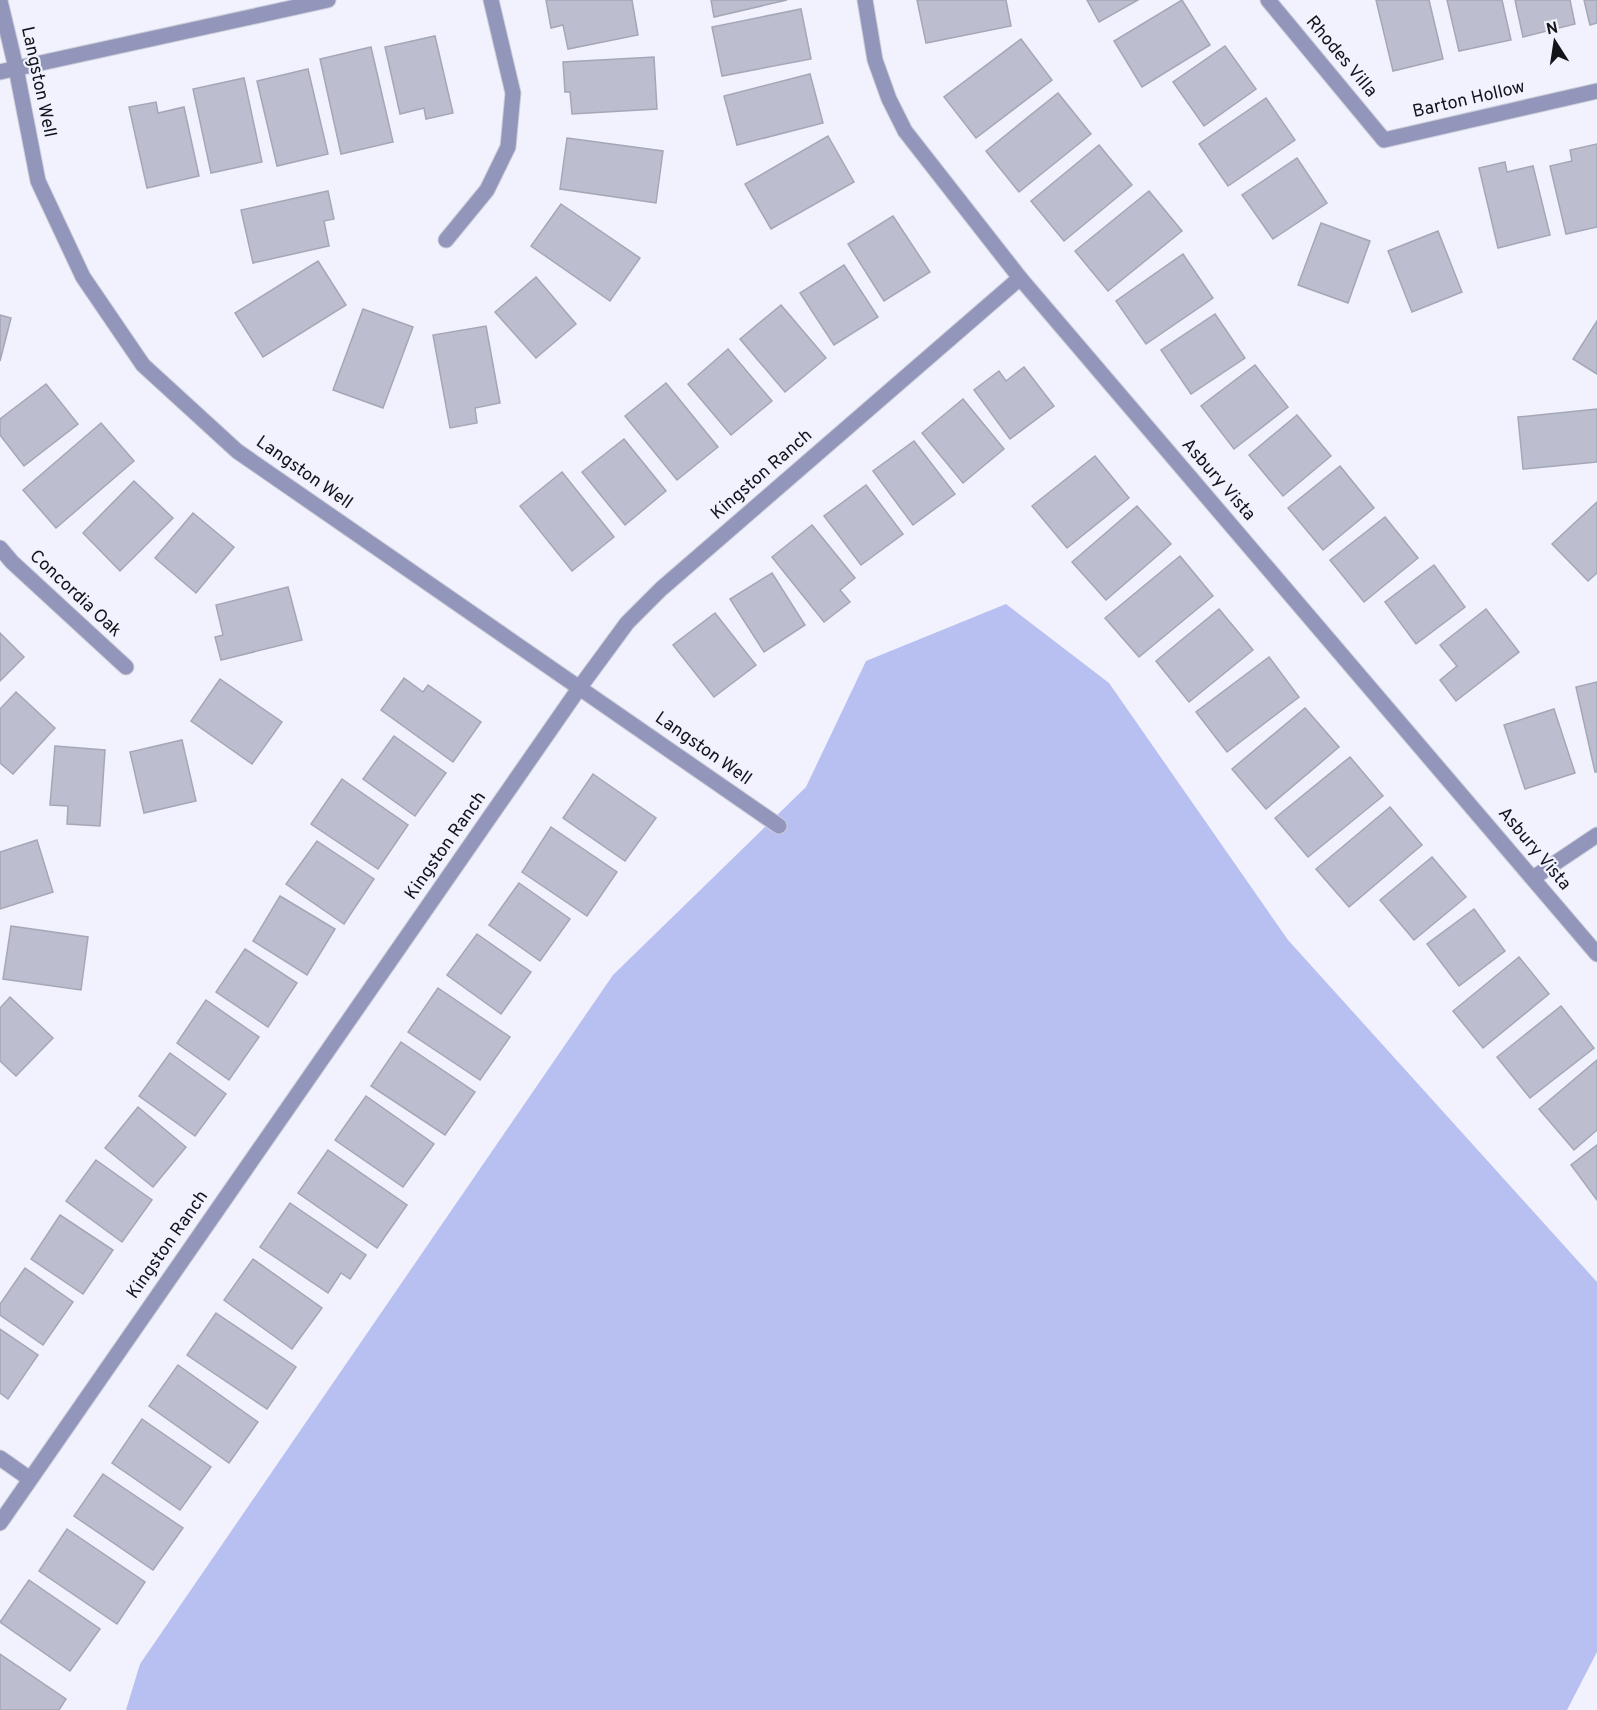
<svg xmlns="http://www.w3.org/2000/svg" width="1597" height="1710" font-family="Overpass,sans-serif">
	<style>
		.green { fill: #b8bff1 }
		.building { fill: #bcbecf; stroke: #a4a7b7; stroke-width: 1.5 }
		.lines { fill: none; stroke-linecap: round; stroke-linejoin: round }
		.minor-casing { stroke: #cdced9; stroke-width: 17 }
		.minor { stroke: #9296ba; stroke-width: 15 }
		.labels { text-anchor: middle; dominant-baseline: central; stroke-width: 4.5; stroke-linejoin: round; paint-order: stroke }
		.street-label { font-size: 18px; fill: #13141a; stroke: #f1f2fd }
	</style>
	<rect width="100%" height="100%" fill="#f1f2fd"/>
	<polygon class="green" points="1006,604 1109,683 1288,940 1597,1282 1597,1652 1567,1710 126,1710 140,1664 613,975 806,787 866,661"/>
	<g class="building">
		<polygon points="546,0 632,0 638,35 568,49 563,25 551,28"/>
		<polygon points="711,0 787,0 714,17"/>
		<polygon points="917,0 1006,0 1011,26 926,43"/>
		<polygon points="1087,0 1138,0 1099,22"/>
		<polygon points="1182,0 1210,45 1142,87 1114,41"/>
		<polygon points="1376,0 1429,0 1443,59 1393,71"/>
		<polygon points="1447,0 1502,0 1511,40 1459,51"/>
		<polygon points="1515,0 1570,0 1575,24 1523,37"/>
		<polygon points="1584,0 1597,0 1597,23 1590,25"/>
		<polygon points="801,9 811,59 722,76 712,27"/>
		<polygon points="435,36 453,113 426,119 424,108 400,114 385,47"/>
		<polygon points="1021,39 1052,80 976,138 944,97"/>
		<polygon points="1225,46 1256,89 1204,126 1173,82"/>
		<polygon points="371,47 393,142 341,154 320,59"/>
		<polygon points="654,57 657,109 572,114 570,92 565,92 563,62"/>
		<polygon points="308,69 328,154 277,166 257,81"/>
		<polygon points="810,74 823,123 737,145 724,96"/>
		<polygon points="244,78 262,162 211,173 193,89"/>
		<polygon points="1058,93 1091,134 1019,192 986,151"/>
		<polygon points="1266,98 1295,140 1228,186 1199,144"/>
		<polygon points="156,102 158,113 184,107 199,176 147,188 129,107"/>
		<polygon points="828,136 854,182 771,229 745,184"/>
		<polygon points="567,138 663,151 656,203 560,189"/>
		<polygon points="1597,144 1597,227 1566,234 1550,166 1572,161 1570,150"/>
		<polygon points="1099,145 1132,185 1064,241 1031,201"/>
		<polygon points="1297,158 1327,203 1273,239 1242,195"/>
		<polygon points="1505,162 1507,172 1533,166 1550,235 1498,248 1479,168"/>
		<polygon points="328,191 334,219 324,221 329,246 253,263 241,210"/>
		<polygon points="1149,191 1182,231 1108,291 1075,251"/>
		<polygon points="561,204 640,258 610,301 531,246"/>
		<polygon points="893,216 930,272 884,301 848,244"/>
		<polygon points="1321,223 1370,241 1348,303 1298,285"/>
		<polygon points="1438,231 1462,292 1412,312 1388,251"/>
		<polygon points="1183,254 1213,298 1146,344 1116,301"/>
		<polygon points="318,261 346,305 263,357 235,313"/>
		<polygon points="844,265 878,317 834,345 800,293"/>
		<polygon points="536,277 576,324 536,358 495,312"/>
		<polygon points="781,305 826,358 785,392 740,339"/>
		<polygon points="363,309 413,327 383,408 333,390"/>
		<polygon points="1215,314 1245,358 1191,394 1161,350"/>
		<polygon points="0,315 11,318 0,361"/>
		<polygon points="1597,321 1597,374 1573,359"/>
		<polygon points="486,326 500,403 475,408 477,423 450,428 433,335"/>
		<polygon points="728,349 772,401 731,435 688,384"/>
		<polygon points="1255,365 1288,407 1234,449 1201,406"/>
		<polygon points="1024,367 1054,406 1010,439 974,390 999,371 1006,381"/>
		<polygon points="666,383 718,447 677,480 625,416"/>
		<polygon points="46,384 78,424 24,466 0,435 0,419"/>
		<polygon points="963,399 1004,449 963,483 922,433"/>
		<polygon points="1597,409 1597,462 1523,469 1518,417"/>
		<polygon points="1297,415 1331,456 1283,496 1249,455"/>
		<polygon points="101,423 134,461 56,528 23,490"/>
		<polygon points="624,439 666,491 625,525 582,472"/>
		<polygon points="914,441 955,494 913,525 873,471"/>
		<polygon points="1095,456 1129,498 1067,548 1032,506"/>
		<polygon points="1340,466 1374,508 1323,550 1288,508"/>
		<polygon points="562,472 614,537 572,571 520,506"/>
		<polygon points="134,481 173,518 120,571 83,533"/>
		<polygon points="866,485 903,534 861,565 824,516"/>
		<polygon points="1597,502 1597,573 1588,581 1552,544"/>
		<polygon points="1137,506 1171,544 1106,600 1072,562"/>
		<polygon points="193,513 234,547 196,593 155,558"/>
		<polygon points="1385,517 1418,558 1364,602 1330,560"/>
		<polygon points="812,525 855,578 840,590 850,602 824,622 772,557"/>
		<polygon points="1180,556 1213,596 1139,657 1105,618"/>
		<polygon points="1434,565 1465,607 1416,644 1385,602"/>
		<polygon points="772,573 805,625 764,652 730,599"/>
		<polygon points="288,587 302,640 221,660 215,637 223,635 216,605"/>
		<polygon points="1219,609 1253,650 1189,702 1156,661"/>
		<polygon points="1486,609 1519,652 1456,701 1440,680 1457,666 1440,645"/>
		<polygon points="715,613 756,665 714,697 673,645"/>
		<polygon points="0,633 24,657 0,681"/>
		<polygon points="1269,657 1299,697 1227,752 1196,712"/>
		<polygon points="404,678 423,692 428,685 481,722 453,762 381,710"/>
		<polygon points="220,679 282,722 252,764 191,721"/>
		<polygon points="1597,682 1597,772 1595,772 1576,687"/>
		<polygon points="16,692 55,728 13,774 0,763 0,709"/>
		<polygon points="1305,708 1339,747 1266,809 1232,769"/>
		<polygon points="1554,709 1575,773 1525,789 1504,725"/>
		<polygon points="394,736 446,773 415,816 363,779"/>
		<polygon points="182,740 196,801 144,813 130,752"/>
		<polygon points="55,746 105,750 100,826 67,824 68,806 50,805"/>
		<polygon points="1350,757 1383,796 1308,857 1275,818"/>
		<polygon points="593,774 656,818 625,861 563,818"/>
		<polygon points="342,779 408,825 378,869 311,824"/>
		<polygon points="1390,807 1422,845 1349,907 1316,869"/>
		<polygon points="551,827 617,872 587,916 522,872"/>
		<polygon points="37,840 53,892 0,909 0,852"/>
		<polygon points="317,841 374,879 344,924 286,884"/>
		<polygon points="1432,857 1466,897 1414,940 1380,900"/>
		<polygon points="519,883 570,919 540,961 489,925"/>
		<polygon points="280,896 335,929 307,975 253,941"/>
		<polygon points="1474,909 1505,951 1459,986 1427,944"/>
		<polygon points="11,926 88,937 81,990 3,979"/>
		<polygon points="477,934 531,972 501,1014 447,975"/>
		<polygon points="245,949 297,983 268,1027 216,992"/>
		<polygon points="1519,957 1549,994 1483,1048 1453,1011"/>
		<polygon points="438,988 510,1037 480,1080 408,1032"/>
		<polygon points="10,997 53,1038 16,1076 0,1061 0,1008"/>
		<polygon points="206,1000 259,1037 229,1080 177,1043"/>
		<polygon points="1561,1006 1594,1048 1530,1098 1497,1057"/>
		<polygon points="401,1042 475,1092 445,1135 371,1086"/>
		<polygon points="170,1053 226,1094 195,1136 139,1096"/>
		<polygon points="1597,1060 1597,1130 1574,1150 1539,1109"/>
		<polygon points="366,1096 434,1144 403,1187 335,1140"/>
		<polygon points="138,1107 186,1147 153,1187 105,1148"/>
		<polygon points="1597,1145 1597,1200 1571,1165"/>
		<polygon points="328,1150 407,1205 377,1248 298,1193"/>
		<polygon points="96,1160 152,1200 122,1242 66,1201"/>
		<polygon points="290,1203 366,1255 350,1279 341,1273 328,1293 260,1247"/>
		<polygon points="60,1215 113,1250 83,1294 31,1259"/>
		<polygon points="253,1259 322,1308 292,1349 224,1300"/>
		<polygon points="25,1268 73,1302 43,1345 0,1315 0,1304"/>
		<polygon points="216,1313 296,1367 267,1409 187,1355"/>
		<polygon points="0,1329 38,1355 8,1399 0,1393"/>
		<polygon points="178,1365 258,1422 229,1463 149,1406"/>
		<polygon points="142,1419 211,1467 180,1510 112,1463"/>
		<polygon points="103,1474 183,1528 153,1570 74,1516"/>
		<polygon points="67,1529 145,1582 117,1624 39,1571"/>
		<polygon points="29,1580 100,1629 70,1671 0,1622"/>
		<polygon points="0,1654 66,1699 59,1710 0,1710"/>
	</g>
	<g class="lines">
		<g class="minor-casing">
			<g id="minor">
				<polyline points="865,0 875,60 889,99 905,131 1020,278 1597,954"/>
				<polyline points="1268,0 1384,140 1597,91"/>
				<polyline points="0,1 16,68 38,181 83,277 143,365 237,451 779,826"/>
				<polyline points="0,72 328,0"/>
				<polyline points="446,240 487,190 508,147 513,93 491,0"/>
				<polyline points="0,548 12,562 126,667"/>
				<polyline points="1533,878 1597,835"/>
				<polyline points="0,1458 30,1479"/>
				<polyline points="0,1523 580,687 627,623 661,589 1020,278"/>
			</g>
		</g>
		<use href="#minor" class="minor"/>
	</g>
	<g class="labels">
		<g class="street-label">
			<text transform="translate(1341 57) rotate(50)">Rhodes Villa</text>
			<text transform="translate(38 82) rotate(78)">Langston Well</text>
			<text transform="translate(1469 100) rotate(-13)">Barton Hollow</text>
			<text transform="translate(304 473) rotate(35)">Langston Well</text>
			<text transform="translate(762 475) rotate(-41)">Kingston Ranch</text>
			<text transform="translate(1218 480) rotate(49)">Asbury Vista</text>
			<text transform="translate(75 594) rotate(43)">Concordia Oak</text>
			<text transform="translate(703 749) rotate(35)">Langston Well</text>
			<text transform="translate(446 846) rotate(-55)">Kingston Ranch</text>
			<text transform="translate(1534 849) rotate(50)">Asbury Vista</text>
			<text transform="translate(168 1245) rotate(-55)">Kingston Ranch</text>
		</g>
	</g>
	<g transform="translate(1555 42) rotate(348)" stroke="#f1f2fd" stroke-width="4.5" paint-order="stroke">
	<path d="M0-4.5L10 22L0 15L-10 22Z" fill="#13141a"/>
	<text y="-9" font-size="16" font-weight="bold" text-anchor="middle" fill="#13141a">N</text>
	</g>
</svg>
